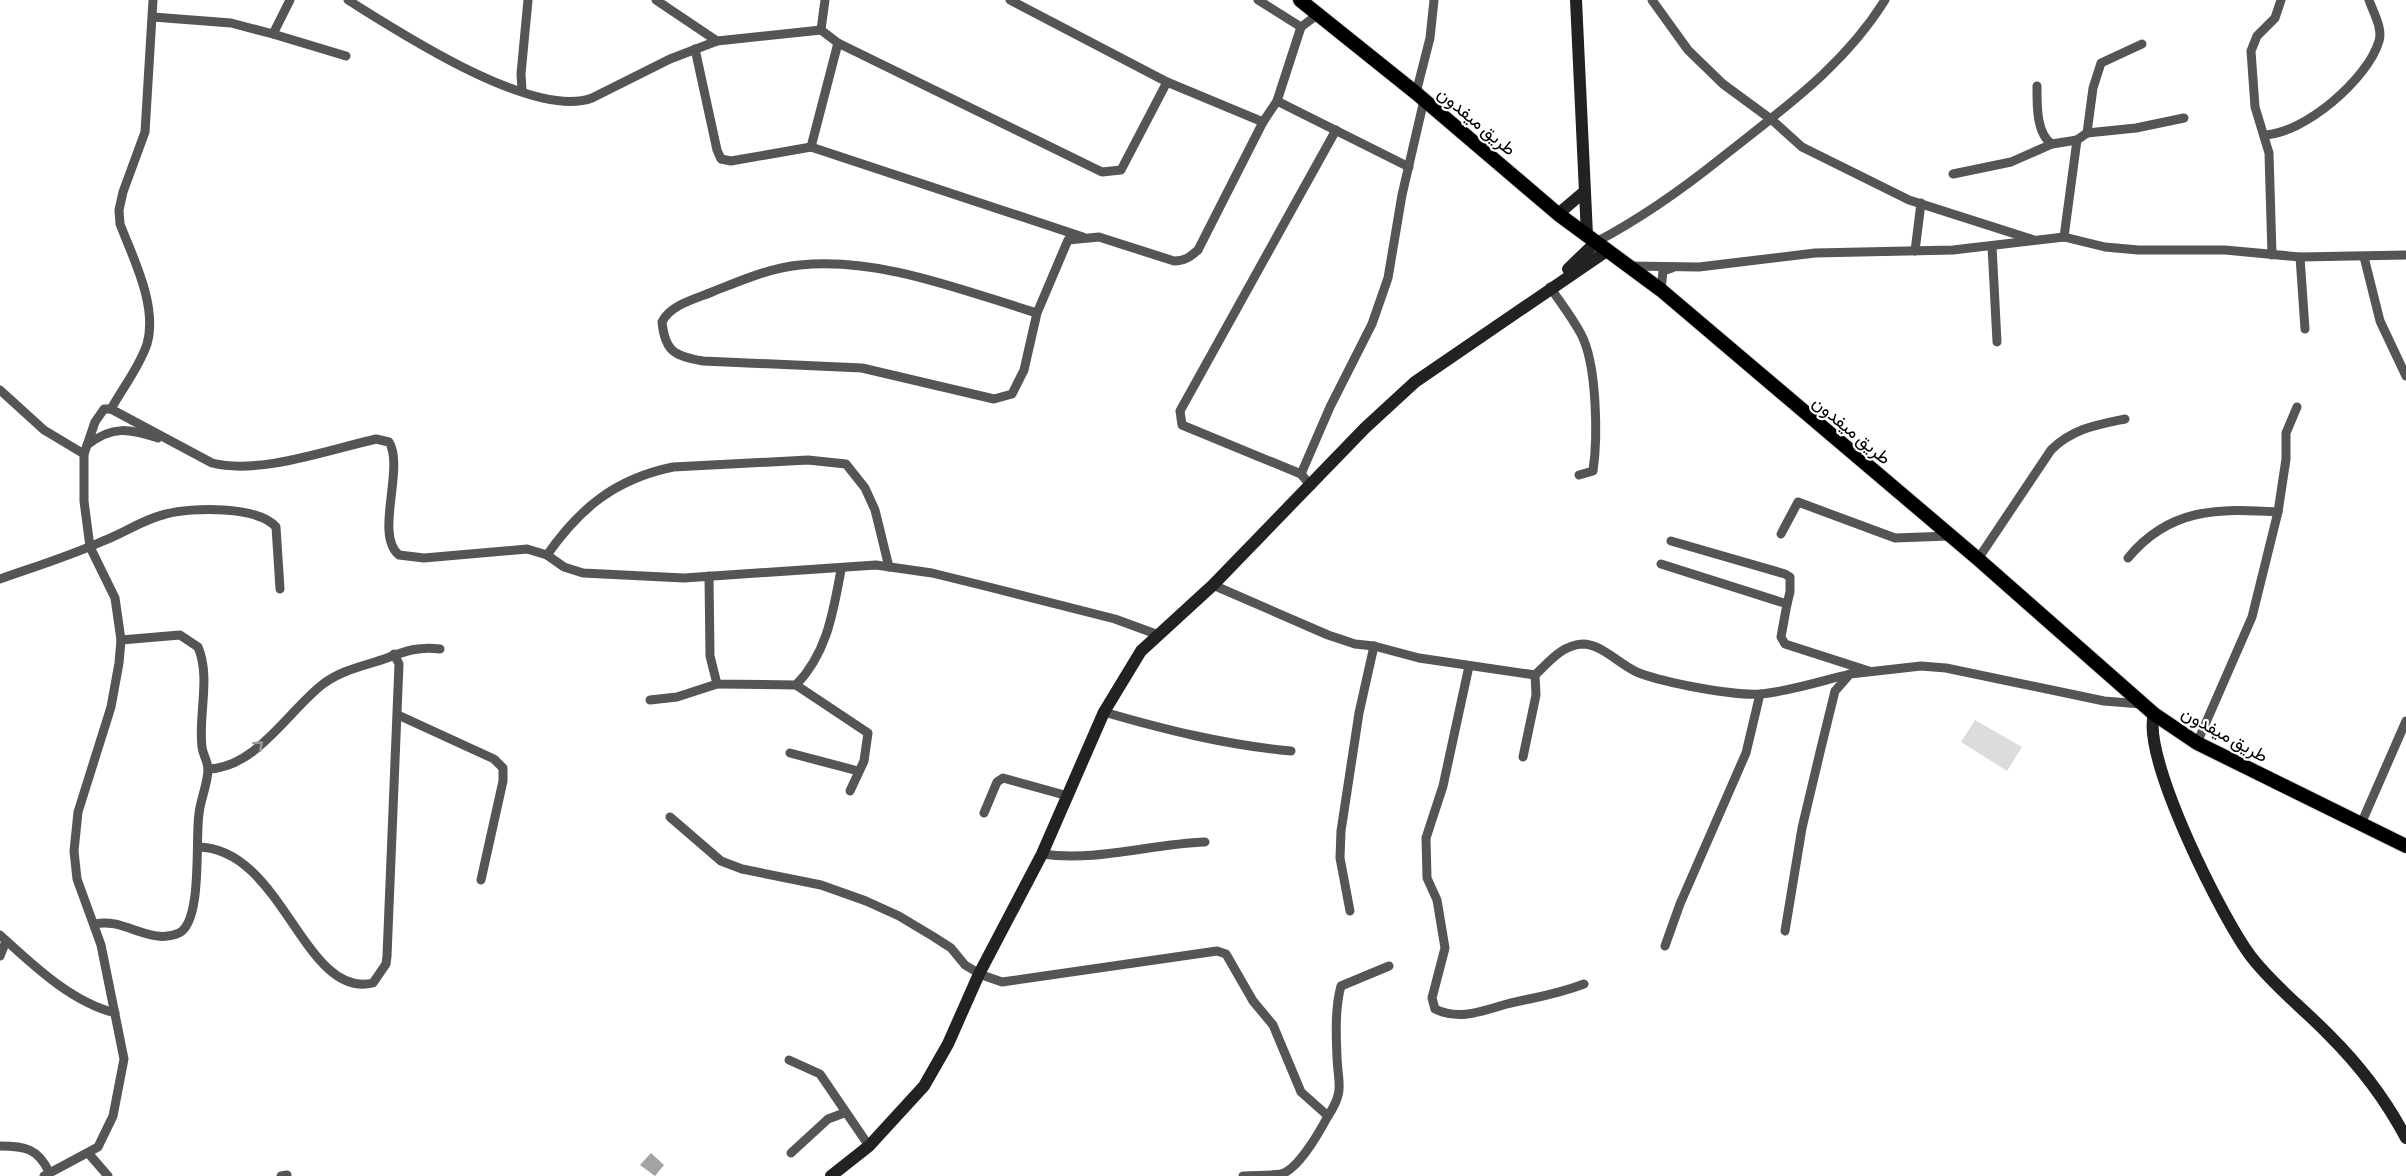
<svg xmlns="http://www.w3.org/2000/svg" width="2406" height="1176" font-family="'Asap Condensed',Vazirmatn,sans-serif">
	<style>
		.green { fill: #dcdcdc }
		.water { fill: #a3a3a3 }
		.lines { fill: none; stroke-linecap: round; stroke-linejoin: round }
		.primary-casing { stroke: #dbdbdb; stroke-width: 16 }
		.street { stroke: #555; stroke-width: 9 }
		.secondary { stroke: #222; stroke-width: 12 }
		.primary { stroke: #000; stroke-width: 14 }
		.oneway { stroke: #999 }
		.labels { text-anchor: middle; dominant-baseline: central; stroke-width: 4.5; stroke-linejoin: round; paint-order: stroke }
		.street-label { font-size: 18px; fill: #000; stroke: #fff }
	</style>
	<rect width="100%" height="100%" fill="#fff"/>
	<polygon class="green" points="1975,720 2022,747 2007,771 1961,742"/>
	<polygon class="water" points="651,1153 664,1165 655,1176 640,1165"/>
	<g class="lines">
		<g class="primary-casing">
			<polyline id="primary" points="1300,0 1416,93 1558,214 1661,290 1978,559 2154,714 2197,743 2406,846"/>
		</g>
		<g class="street">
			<path d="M 348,0 C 399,32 533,120 592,98 L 670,59 L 717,41"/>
			<polyline points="656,0 717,41 821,30 838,43 1102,172 1121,170 1167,82 1010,0"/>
			<polyline points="1258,0 1301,27"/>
			<polyline points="1652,0 1688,50 1723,84 1772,120 1802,147 1909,200 2034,240"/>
			<polyline points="153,17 231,23 273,34 290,0"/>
			<polyline points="821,30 825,0"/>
			<polyline points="273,34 346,56"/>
			<polyline points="838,43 811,147 1083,237"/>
			<polyline points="695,49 717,150 721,159 731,161 811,147"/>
			<polyline points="1167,82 1263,122"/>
			<path d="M 2037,86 C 2037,104 2036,134 2052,144 L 2077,140"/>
			<polyline points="522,90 521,74 528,0"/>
			<polyline points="1416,93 1430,38 1434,0"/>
			<polyline points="1277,101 1301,27 1317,15"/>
			<polyline points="2087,133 2136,128 2184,118"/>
			<path d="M 2264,135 C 2304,134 2368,79 2379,41 C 2383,28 2373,12 2369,0"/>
			<polyline points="1953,174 2011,162 2052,144"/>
			<polyline points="2064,237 2077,140 2087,133 2093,88 2101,63 2142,44"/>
			<path d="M 1596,242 C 1642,218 1684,188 1725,155 C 1784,108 1844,66 1885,0"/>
			<polyline points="1992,246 1997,342"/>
			<polyline points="1915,251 1921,203"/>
			<polyline points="2272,255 2269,153 2255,107 2251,51 2257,36 2275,18 2281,0"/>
			<polyline points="2300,257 2305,329"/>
			<polyline points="2364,257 2380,321 2406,376"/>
			<polyline points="1629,266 1699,267 1815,253 1953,250 2064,237 2105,247 2138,250 2225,250 2300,257 2406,255"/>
			<path d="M 1550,287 C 1560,302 1572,317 1581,334 C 1597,364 1598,437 1593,471 L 1579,475"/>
			<polyline points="1661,290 1663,271 1672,268"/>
			<path d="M 1037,313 C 961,290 880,257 800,265 C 769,268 740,281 712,292 C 695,299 670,305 662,322 C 665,352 675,356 703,361 L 862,368 L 994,399 L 1012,394 L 1024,370 L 1037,313 L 1068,240 L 1099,237 L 1174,261 C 1185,261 1190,257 1198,250 L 1263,122 L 1277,101 L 1409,167"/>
			<polyline points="0,390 44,430 84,454"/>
			<path d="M 111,409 C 122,389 140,366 147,344 C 158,306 133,258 120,224 L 119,210 L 123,192 L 145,132 L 153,0"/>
			<path d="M 87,445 C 113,425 129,429 158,438"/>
			<polyline points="1301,474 1330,407 1372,324 1388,278 1402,195 1424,100"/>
			<polyline points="1311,486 1301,474 1182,425 1180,411 1336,130"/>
			<polyline points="1781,534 1798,502 1895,538 1949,536"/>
			<polyline points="1671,541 1785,574 1790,577 1790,592 1787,604"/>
			<path d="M 547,555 C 580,508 615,479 673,467 L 808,460 L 846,464 L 865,488 L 875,510 L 889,567"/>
			<path d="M 2128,558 C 2169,508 2218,508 2278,512"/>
			<path d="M 1978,559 L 2051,450 C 2072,429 2096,425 2125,419"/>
			<polyline points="1661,564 1787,604 1781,637 1785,644 1869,671"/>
			<path d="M 709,576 L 710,656 L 717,684 L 796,685 C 827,653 833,613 841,570"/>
			<path d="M 0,579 C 34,567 70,556 103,541 C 124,533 144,519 166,514 C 192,507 258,506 276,527 L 280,589"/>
			<path d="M 1213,585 L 1328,635 L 1355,644 L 1374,646 L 1419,658 L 1535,675 C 1550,661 1562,645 1583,644 C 1602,644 1621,666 1639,673 C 1666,683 1733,696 1761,694 C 1791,691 1821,681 1850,674"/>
			<path d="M 1469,666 L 1443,786 L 1426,838 L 1427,878 L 1437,900 L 1445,948 L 1432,998 L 1435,1009 C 1459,1021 1482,1011 1507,1004 C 1536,997 1555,995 1584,984"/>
			<polyline points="796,685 868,733 864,761 850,791"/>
			<polyline points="650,700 677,697 717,684"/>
			<path d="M 1104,712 C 1166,730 1226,745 1291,751"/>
			<polyline points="398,715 494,759 503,768 503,781 481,880"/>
			<polyline points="2197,743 2252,617 2278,512 2286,459 2286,433 2297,407"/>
			<polyline points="790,753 858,771"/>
			<polyline points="1523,757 1536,695 1535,675"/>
			<path d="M 208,769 C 256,768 288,711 323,684 C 343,669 365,666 387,658 C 405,651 420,646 440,649"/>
			<polyline points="984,813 997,782 1003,778 1068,796"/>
			<polyline points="670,817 721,861 742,869 821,885 866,901 899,916 934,937 951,948 965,965 980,974"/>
			<polyline points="2361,824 2406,721"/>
			<path d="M 198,847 C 283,848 304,1000 373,983 L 386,964 L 387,956 L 399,664 L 394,654"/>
			<path d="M 1042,854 C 1096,862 1150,844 1205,842"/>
			<polyline points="1350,911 1340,858 1341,831 1359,713 1374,646"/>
			<path d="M 95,924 C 123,917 151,946 179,933 C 203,921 195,838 199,814 C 200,800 208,784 208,769 C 208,762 203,755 202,747 C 198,716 211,677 198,647 L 180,635 L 121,640"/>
			<polyline points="1785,931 1802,828 1821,748 1835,691 1850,674 1921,666 1946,668 2104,701 2141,704"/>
			<path d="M 0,935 C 33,965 71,1002 115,1013"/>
			<polyline points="1665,946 1680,904 1746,753 1760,694"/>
			<polyline points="0,956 6,941"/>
			<path d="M 979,974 L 1002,982 L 1217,951 L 1226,954 L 1253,1001 L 1273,1025 L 1301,1092 L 1328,1116 C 1320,1131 1298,1170 1281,1174 C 1269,1176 1255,1175 1243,1176"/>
			<polyline points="789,1060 820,1074 869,1146"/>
			<path d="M 1328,1116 C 1345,1090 1338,1084 1337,1057 C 1336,1035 1335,1007 1341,986 L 1389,966"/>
			<path d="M 0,1146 C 24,1146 38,1148 49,1172"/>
			<polyline points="791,1153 828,1119 844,1113"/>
			<polyline points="89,1154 108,1176"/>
			<path d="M 44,1176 L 98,1147 L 113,1116 L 124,1059 L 101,945 L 77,879 L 74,851 L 78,812 L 111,707 L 119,663 L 121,640 L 115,598 L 90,547 L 84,501 L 84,454 L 95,422 L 104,409 L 111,409 L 212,463 C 259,475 328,450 376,439 L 389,442 C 405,468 374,535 399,555 L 424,558 L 527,549 L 547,555 L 564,567 L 583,573 L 684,578 L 876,565 L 932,573 L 985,586 L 1115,619 L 1156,634"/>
			<polyline points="281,1176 287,1175"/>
		</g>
		<g class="secondary">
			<polyline points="1576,0 1587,235"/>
			<polyline points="1558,214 1584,192"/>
			<polyline points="1568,269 1596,242"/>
			<path d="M 2154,714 C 2141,757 2224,923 2253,959 C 2276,988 2305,1010 2330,1036 C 2360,1066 2386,1100 2406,1138"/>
			<polyline points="831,1176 869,1146 924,1086 948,1044 979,974 1042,854 1104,712 1141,651 1213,585 1365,428 1415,382 1608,250"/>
		</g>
		<use href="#primary" class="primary"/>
	</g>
	<defs><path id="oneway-chevron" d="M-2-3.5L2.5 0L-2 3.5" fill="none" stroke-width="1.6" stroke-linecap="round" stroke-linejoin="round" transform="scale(1.5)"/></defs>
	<use class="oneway" href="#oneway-chevron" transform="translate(259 745) rotate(-42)"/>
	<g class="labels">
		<g class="street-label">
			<text transform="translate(1477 121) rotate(40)">طريق ميفدون</text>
			<text transform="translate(1852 430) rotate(40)">طريق ميفدون</text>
			<text transform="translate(2225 734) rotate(29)">طريق ميفدون</text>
		</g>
	</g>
</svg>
